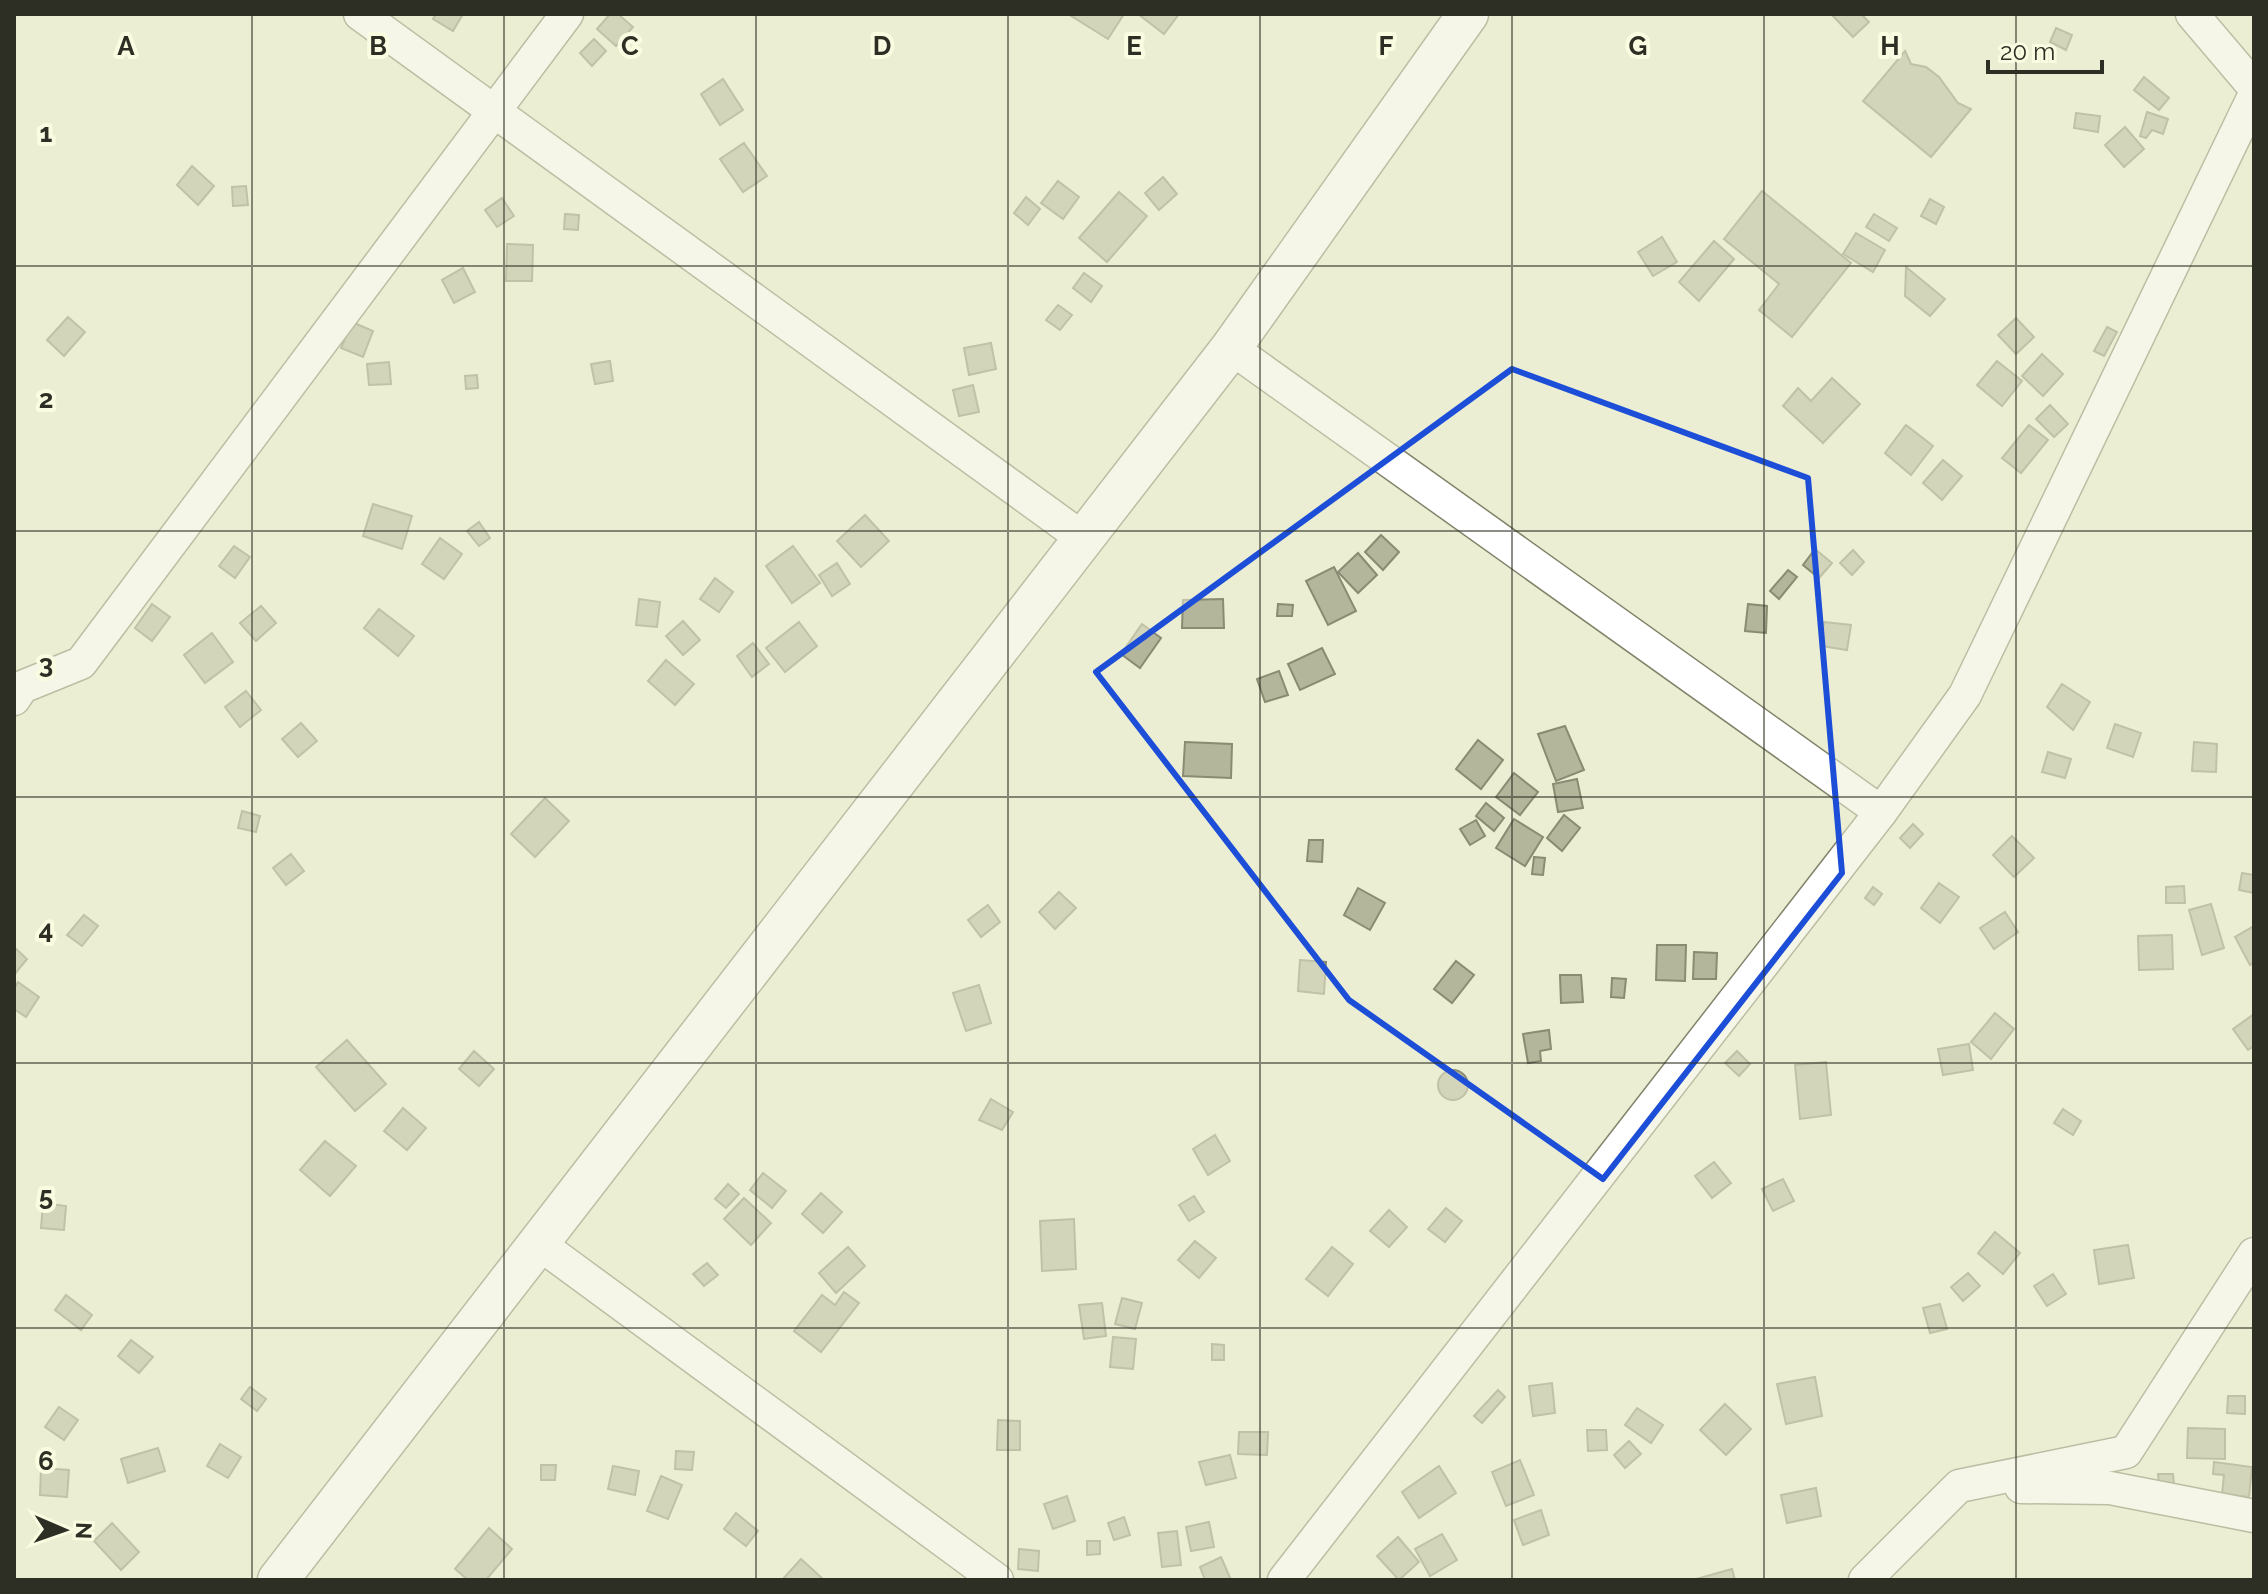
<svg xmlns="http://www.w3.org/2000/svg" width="2268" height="1594" font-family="Raleway,sans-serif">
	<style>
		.building { fill: #b4b69c; stroke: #898b72; stroke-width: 2 }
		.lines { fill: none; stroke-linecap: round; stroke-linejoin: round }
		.minor-casing { stroke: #81836b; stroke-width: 35 }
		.tertiary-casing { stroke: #81836b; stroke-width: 43 }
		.minor { stroke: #fff; stroke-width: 32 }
		.tertiary { stroke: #fff; stroke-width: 40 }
		.marked { fill: none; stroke: #1d4ed8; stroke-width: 6; stroke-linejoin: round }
		.grid { fill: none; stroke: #2e2f24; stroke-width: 2; stroke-opacity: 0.55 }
		.grid-label { font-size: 26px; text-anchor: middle; font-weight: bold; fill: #2e2f24; stroke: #f9fce0; stroke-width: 8; stroke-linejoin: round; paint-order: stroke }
	</style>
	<rect width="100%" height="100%" fill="#eceed3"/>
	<g class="building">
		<polygon points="436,14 463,14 453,31 433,19"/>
		<polygon points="610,14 618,14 633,27 616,46 597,29"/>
		<polygon points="1068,14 1124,14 1108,39"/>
		<polygon points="1138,14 1179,14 1164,34"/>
		<polygon points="1831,14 1861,14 1869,22 1853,37"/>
		<polygon points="2056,28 2072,35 2066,50 2050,42"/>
		<polygon points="594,39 606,51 592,66 580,53"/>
		<polygon points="1905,51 1911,64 1926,67 1939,77 1958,103 1971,109 1931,157 1863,101"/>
		<polygon points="2144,77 2169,98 2159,110 2134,90"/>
		<polygon points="723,79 743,110 720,125 701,94"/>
		<polygon points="2147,112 2168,119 2163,134 2152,130 2146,138 2140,136"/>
		<polygon points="2076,113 2100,116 2098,132 2074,128"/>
		<polygon points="2125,127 2144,149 2124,167 2105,145"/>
		<polygon points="744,143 767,176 743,192 720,159"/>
		<polygon points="192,166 214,186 198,205 177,185"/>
		<polygon points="1163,177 1177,194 1159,210 1145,193"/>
		<polygon points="1058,181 1079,197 1063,219 1041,203"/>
		<polygon points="246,186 248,205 233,206 232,187"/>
		<polygon points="1762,191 1851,263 1792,337 1759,310 1779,284 1724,239"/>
		<polygon points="1119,192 1147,216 1107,262 1079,238"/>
		<polygon points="1026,197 1040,209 1028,225 1014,213"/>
		<polygon points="502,198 514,216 497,227 485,210"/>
		<polygon points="1930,199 1944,207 1936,224 1921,216"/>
		<polygon points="565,214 579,215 578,230 564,229"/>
		<polygon points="1874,214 1897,228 1889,241 1866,227"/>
		<polygon points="1856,233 1885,250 1873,272 1843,254"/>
		<polygon points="1662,237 1677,262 1653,276 1638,252"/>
		<polygon points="1714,241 1734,259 1699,301 1679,282"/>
		<polygon points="507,244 533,245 532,281 506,281"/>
		<polygon points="1906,267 1945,299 1930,316 1905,296"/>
		<polygon points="463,268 475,292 454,303 442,280"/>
		<polygon points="1084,273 1102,286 1091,302 1073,288"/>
		<polygon points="1058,305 1072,315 1060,330 1046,320"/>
		<polygon points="68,317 85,332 64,356 47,340"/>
		<polygon points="2016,318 2034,337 2016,354 1998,335"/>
		<polygon points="352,322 373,331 363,357 341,348"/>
		<polygon points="2107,327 2117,332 2104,356 2094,351"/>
		<polygon points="991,343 996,369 969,375 964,348"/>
		<polygon points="2042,354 2063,374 2043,396 2022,376"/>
		<polygon points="610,361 613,381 595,384 591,364"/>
		<polygon points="1997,361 2022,381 2002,406 1977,385"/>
		<polygon points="389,362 391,384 369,385 367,364"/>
		<polygon points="477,375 478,388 466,389 465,376"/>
		<polygon points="1832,378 1860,404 1823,443 1783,406 1798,388 1811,401"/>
		<polygon points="973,385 979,412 959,416 953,390"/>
		<polygon points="2050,405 2068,424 2054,437 2036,419"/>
		<polygon points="1906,425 1933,446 1911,475 1885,453"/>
		<polygon points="2029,425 2048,440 2021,473 2002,458"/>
		<polygon points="1943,460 1962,476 1942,500 1923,483"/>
		<polygon points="373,504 412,516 402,549 363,536"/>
		<polygon points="865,515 889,541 861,567 837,541"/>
		<polygon points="479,522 490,538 479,546 467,531"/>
		<polygon points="1381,535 1399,552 1383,570 1365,552"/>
		<polygon points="440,538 462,554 444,579 422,564"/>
		<polygon points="234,546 250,557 235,578 219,566"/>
		<polygon points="793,546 820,583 792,603 766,566"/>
		<polygon points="1815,549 1832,563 1819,578 1803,565"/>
		<polygon points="1853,550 1864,562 1852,575 1840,563"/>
		<polygon points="1358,553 1377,575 1358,593 1338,572"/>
		<polygon points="837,563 850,584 832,596 819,575"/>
		<polygon points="1334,567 1356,611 1328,625 1306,581"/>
		<polygon points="1788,570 1797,577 1779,599 1770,591"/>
		<polygon points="715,578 733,592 719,612 700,599"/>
		<polygon points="639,599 660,602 657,627 636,625"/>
		<polygon points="1223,599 1224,628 1182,628 1183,600"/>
		<polygon points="152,604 170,617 152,641 135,628"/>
		<polygon points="1278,604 1293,605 1292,616 1277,616"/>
		<polygon points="1748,604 1767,606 1766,633 1745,631"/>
		<polygon points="261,606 276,623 256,641 240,623"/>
		<polygon points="379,609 414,636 398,656 364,628"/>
		<polygon points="683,621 700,640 683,655 666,636"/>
		<polygon points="799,622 817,646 785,672 766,648"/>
		<polygon points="1824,622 1851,625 1847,650 1821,646"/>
		<polygon points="1142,624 1161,638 1140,668 1121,654"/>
		<polygon points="212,633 233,662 205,683 184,655"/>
		<polygon points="753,643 769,664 752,677 737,656"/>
		<polygon points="1322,648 1335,674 1300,690 1288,664"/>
		<polygon points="666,660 694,684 675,705 648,681"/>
		<polygon points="1279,671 1288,695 1265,702 1257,679"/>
		<polygon points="2062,684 2090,702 2073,730 2047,707"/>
		<polygon points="246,691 261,710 240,727 225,707"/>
		<polygon points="301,723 317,741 298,757 282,739"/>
		<polygon points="2115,724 2141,733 2133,757 2107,748"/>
		<polygon points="1565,726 1584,770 1556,781 1538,734"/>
		<polygon points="1478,740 1503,760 1481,789 1456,769"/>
		<polygon points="1185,742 1232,744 1231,778 1183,776"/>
		<polygon points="2194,742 2217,744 2216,772 2192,771"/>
		<polygon points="2048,752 2071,759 2065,778 2042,772"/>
		<polygon points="1514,773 1538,792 1520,815 1496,797"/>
		<polygon points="1577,779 1583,808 1558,812 1553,784"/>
		<polygon points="545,798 569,821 535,857 511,834"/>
		<polygon points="1486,803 1504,818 1494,831 1476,816"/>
		<polygon points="242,811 260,816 256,832 238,828"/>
		<polygon points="1564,815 1580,828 1562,851 1547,838"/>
		<polygon points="1514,819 1543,837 1525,866 1496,848"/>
		<polygon points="1476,820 1485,836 1470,845 1460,829"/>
		<polygon points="1913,824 1923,834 1910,848 1900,838"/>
		<polygon points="2012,836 2034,858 2014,877 1993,855"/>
		<polygon points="1309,840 1323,840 1322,862 1307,861"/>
		<polygon points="291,854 304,871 286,885 273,868"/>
		<polygon points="1534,857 1545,858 1543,875 1532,874"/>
		<polygon points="2242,873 2254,875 2254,893 2239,890"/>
		<polygon points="1939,883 1959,897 1940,923 1921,908"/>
		<polygon points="2184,886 2185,903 2166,903 2166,887"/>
		<polygon points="1873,887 1882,894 1874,905 1865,898"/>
		<polygon points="1358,888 1385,903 1370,930 1344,915"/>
		<polygon points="1059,892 1076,908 1055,929 1039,912"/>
		<polygon points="2211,904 2224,948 2202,955 2189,910"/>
		<polygon points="988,905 1000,922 981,937 968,920"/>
		<polygon points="2005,912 2018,932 1994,949 1980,928"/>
		<polygon points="84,915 98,926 82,946 67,935"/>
		<polygon points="2254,926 2254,962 2250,965 2235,937"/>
		<polygon points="2172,935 2173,969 2139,970 2138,936"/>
		<polygon points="1657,945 1686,945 1685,981 1656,980"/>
		<polygon points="14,947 27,959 14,975"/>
		<polygon points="1694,952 1717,953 1716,979 1693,979"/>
		<polygon points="1300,960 1326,962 1324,994 1298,991"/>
		<polygon points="1456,961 1474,975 1452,1003 1434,989"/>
		<polygon points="1560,975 1581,975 1583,1002 1561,1003"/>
		<polygon points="1612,978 1626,979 1624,998 1611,997"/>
		<polygon points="18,982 39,997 26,1017 14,1009 14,989"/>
		<polygon points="979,985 991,1023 966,1031 953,993"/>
		<polygon points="1995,1013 2014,1029 1991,1059 1971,1042"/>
		<polygon points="2254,1014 2254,1046 2248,1050 2233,1029"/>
		<polygon points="1549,1030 1551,1049 1540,1051 1541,1061 1528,1063 1523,1034"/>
		<polygon points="347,1040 386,1084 355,1111 316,1067"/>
		<polygon points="1969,1044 1973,1070 1943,1075 1938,1049"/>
		<polygon points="474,1051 494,1069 479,1086 459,1069"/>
		<polygon points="1737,1051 1750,1064 1739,1076 1725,1063"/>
		<polygon points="1826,1062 1831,1115 1800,1119 1795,1065"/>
		<circle cx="1453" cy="1085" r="15"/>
		<polygon points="991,1099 1013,1112 1002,1130 979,1120"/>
		<polygon points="403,1108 426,1128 407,1150 384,1131"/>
		<polygon points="2063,1109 2081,1121 2073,1135 2054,1123"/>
		<polygon points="1215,1135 1230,1161 1208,1175 1193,1149"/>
		<polygon points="325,1141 356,1166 330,1196 300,1170"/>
		<polygon points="1714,1162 1731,1183 1712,1198 1695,1176"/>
		<polygon points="763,1173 786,1191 772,1208 750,1190"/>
		<polygon points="1783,1179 1794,1201 1773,1211 1762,1189"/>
		<polygon points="728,1184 739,1194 726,1208 715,1199"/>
		<polygon points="821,1193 842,1212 823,1233 802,1214"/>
		<polygon points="1194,1196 1204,1212 1189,1221 1179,1205"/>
		<polygon points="744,1198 771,1223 751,1245 724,1219"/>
		<polygon points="43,1203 66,1206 64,1230 41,1228"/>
		<polygon points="1446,1208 1462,1221 1445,1242 1428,1229"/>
		<polygon points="1389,1210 1407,1227 1389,1247 1370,1231"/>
		<polygon points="1074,1219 1076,1269 1042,1271 1040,1221"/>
		<polygon points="1995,1232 2020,1253 2003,1274 1978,1253"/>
		<polygon points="1195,1241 1216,1258 1199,1278 1178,1260"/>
		<polygon points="2128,1245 2134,1278 2099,1284 2094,1250"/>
		<polygon points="848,1247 865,1266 836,1293 819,1273"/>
		<polygon points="1332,1247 1353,1264 1328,1296 1306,1279"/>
		<polygon points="707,1263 718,1275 704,1286 693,1274"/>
		<polygon points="1968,1273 1980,1286 1963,1301 1951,1287"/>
		<polygon points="2053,1274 2066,1294 2047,1306 2034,1286"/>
		<polygon points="844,1292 859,1303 821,1352 794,1331 822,1295 835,1305"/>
		<polygon points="66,1295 92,1315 81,1330 55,1310"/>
		<polygon points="1122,1298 1142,1303 1135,1329 1115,1324"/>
		<polygon points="1102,1303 1106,1336 1084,1339 1079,1305"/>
		<polygon points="1940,1304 1947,1329 1930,1333 1923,1308"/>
		<polygon points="1113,1337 1136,1339 1133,1369 1110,1367"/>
		<polygon points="131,1340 153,1357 139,1373 118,1356"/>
		<polygon points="1212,1344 1224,1345 1224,1360 1212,1360"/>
		<polygon points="1815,1377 1822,1416 1786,1424 1777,1384"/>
		<polygon points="1552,1383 1555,1413 1533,1416 1529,1386"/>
		<polygon points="250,1387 266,1399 257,1411 241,1399"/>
		<polygon points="1498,1390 1505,1397 1482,1423 1474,1416"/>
		<polygon points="2228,1396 2245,1396 2245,1414 2227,1413"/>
		<polygon points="1725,1404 1751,1429 1726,1455 1700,1430"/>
		<polygon points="59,1407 78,1420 64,1440 45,1427"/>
		<polygon points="1637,1408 1663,1425 1651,1443 1625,1425"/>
		<polygon points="998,1420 1020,1421 1020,1450 997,1450"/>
		<polygon points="2188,1428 2225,1429 2225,1459 2187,1458"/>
		<polygon points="1587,1430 1606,1430 1607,1450 1588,1451"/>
		<polygon points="1239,1432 1268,1432 1267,1455 1238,1454"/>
		<polygon points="1629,1441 1641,1454 1625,1468 1614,1455"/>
		<polygon points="220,1444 241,1457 228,1478 207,1466"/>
		<polygon points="158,1448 165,1471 128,1483 121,1459"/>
		<polygon points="676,1451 694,1452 692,1470 675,1469"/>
		<polygon points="1230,1455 1236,1478 1206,1485 1199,1462"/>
		<polygon points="1520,1460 1534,1495 1506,1506 1492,1472"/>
		<polygon points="2214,1462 2252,1467 2249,1497 2222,1494 2224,1475 2213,1474"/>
		<polygon points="541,1465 556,1465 555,1480 541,1480"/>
		<polygon points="613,1466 639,1471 635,1495 608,1489"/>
		<polygon points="1439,1466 1456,1493 1419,1518 1402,1492"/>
		<polygon points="41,1468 69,1470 67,1497 40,1495"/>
		<polygon points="2158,1474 2173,1474 2174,1484 2159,1485"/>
		<polygon points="661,1476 682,1485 668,1519 647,1511"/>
		<polygon points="1816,1488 1821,1516 1787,1523 1781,1495"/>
		<polygon points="1067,1496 1075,1521 1053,1529 1044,1504"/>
		<polygon points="1541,1510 1549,1535 1523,1545 1514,1520"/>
		<polygon points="736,1513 758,1531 746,1546 724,1529"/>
		<polygon points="1124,1517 1130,1535 1114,1540 1108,1523"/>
		<polygon points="1209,1522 1214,1547 1191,1551 1186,1527"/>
		<polygon points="112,1523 139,1552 121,1570 94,1541"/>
		<polygon points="489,1528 512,1549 486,1580 468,1580 455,1569"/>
		<polygon points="1177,1531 1181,1565 1162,1567 1158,1533"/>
		<polygon points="1442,1534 1457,1560 1430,1576 1415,1549"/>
		<polygon points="1398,1537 1419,1562 1399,1580 1377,1556"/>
		<polygon points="1087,1541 1100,1541 1100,1554 1087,1555"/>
		<polygon points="1019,1549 1039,1551 1038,1571 1018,1569"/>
		<polygon points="1221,1557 1231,1580 1205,1580 1200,1567"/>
		<polygon points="801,1559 824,1580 782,1580"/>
		<polygon points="1732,1569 1735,1580 1696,1580 1696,1579"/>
	</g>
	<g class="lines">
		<g class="minor-casing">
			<g id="minor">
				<polyline points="360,14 1084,539"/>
				<polyline points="2192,14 2254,87"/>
				<polyline points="1231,348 1881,812"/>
				<polyline points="14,699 22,687 81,663 567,14"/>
				<polyline points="538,1243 997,1580"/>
				<polyline points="2021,1487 2110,1488 2254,1516"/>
				<polyline points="1284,1580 1881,812 1965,695 2254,96"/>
				<polyline points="1865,1580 1959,1486 2126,1452 2254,1254"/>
			</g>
		</g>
		<g class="tertiary-casing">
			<polyline id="tertiary" points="278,1580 1231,348 1468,14"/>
		</g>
		<use href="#minor" class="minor"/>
		<use href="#tertiary" class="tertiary"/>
	</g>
	<path d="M0 0H2268V1594H0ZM 1512,369 L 1808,478 L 1842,873 L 1603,1179 L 1349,1000 L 1096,672 Z" fill="#eceed3" fill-opacity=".55" fill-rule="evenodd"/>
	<path class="marked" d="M 1512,369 L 1808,478 L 1842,873 L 1603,1179 L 1349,1000 L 1096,672 Z"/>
	<path class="grid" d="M 252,14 L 252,1580M 504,14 L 504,1580M 756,14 L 756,1580M 1008,14 L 1008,1580M 1260,14 L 1260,1580M 1512,14 L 1512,1580M 1764,14 L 1764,1580M 2016,14 L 2016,1580M 14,266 L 2254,266M 14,531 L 2254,531M 14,797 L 2254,797M 14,1063 L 2254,1063M 14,1328 L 2254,1328"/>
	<g class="grid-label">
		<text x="126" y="55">A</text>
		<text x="378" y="55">B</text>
		<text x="630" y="55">C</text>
		<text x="882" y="55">D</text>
		<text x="1134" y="55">E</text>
		<text x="1386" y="55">F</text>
		<text x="1638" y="55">G</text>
		<text x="1890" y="55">H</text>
		<text x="46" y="142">1</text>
		<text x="46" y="408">2</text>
		<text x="46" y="673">3</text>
		<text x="46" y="939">4</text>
		<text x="46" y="1205">5</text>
		<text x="46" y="1470">6</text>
	</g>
	<rect width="2268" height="1594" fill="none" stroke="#2e2f24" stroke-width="32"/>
	<g transform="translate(64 1530) rotate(92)" stroke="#f9fce0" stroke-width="6" paint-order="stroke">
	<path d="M0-6L14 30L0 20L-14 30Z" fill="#2e2f24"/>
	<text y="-12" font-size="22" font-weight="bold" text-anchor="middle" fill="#2e2f24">N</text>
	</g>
	<path d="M1988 60v12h114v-12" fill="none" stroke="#2e2f24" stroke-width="4"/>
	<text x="2000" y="60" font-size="24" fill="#2e2f24" stroke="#f9fce0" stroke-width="6" paint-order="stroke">20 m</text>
</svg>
